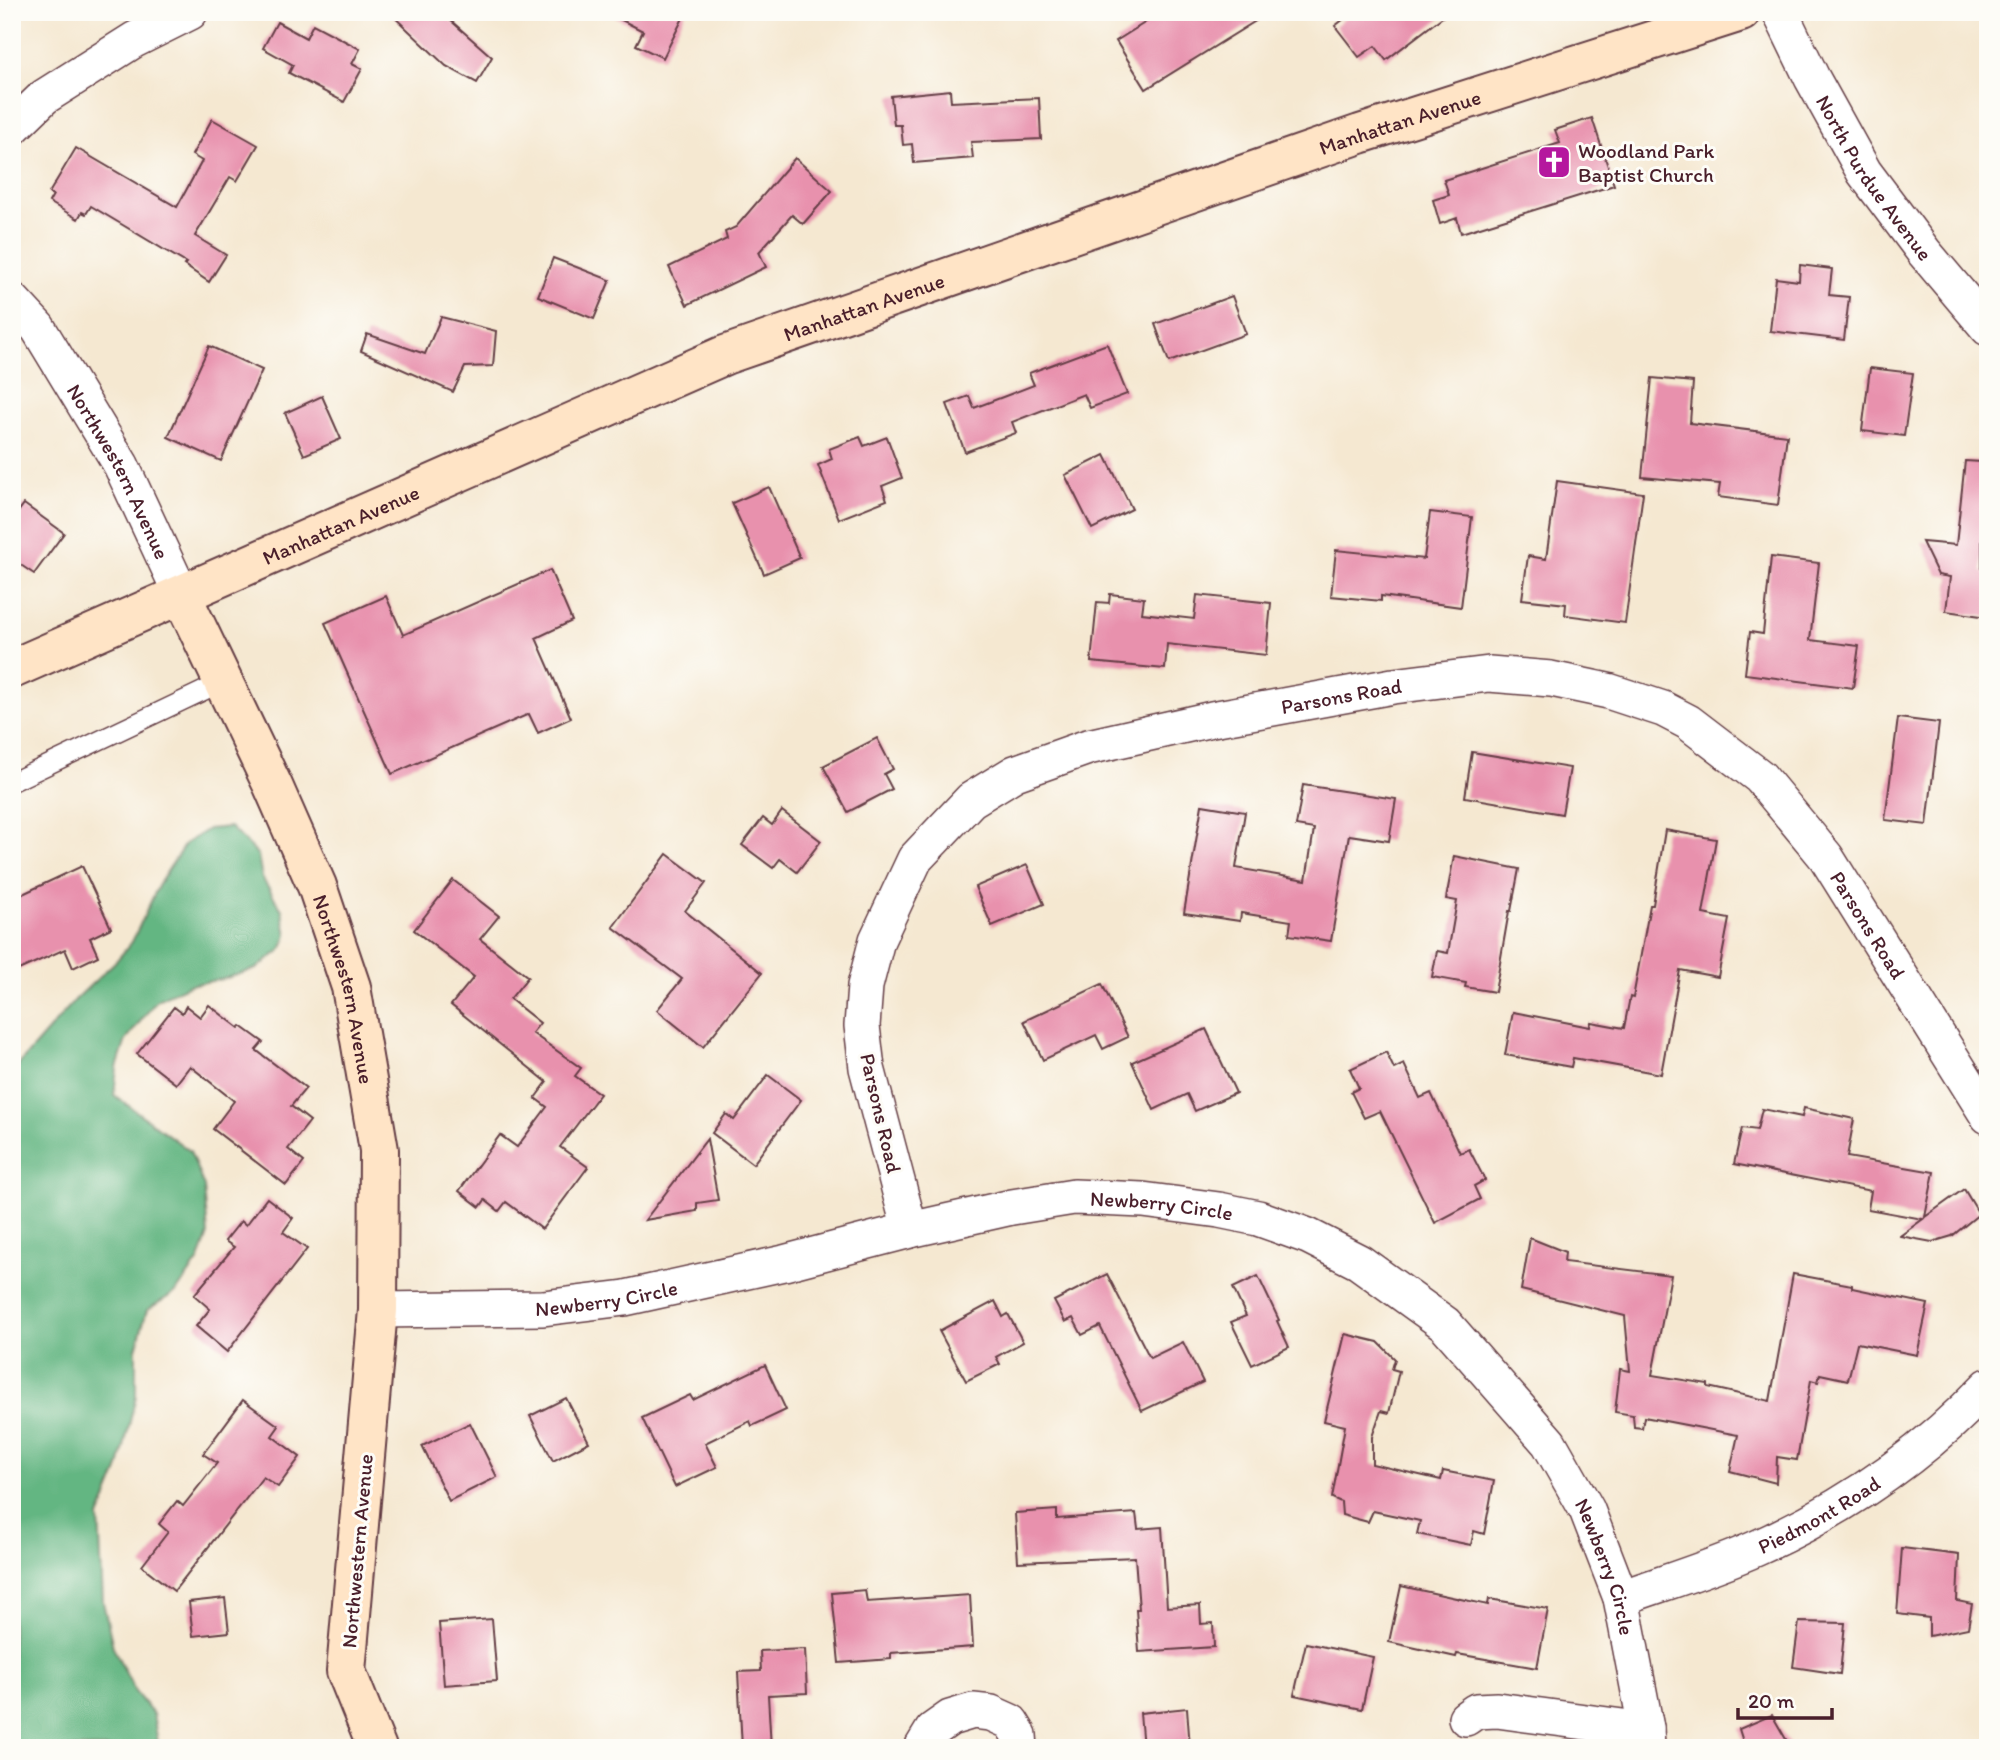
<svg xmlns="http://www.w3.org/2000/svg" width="2000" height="1760" font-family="Itim,sans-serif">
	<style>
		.forest { fill: #64b682; stroke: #576a56; stroke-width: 2 }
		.building { fill: #e891ad }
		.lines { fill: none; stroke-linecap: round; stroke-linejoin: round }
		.lane-casing { stroke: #643d44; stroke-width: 21 }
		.street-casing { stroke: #643d44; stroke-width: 38 }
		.secondary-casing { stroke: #643d44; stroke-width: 42 }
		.lane { stroke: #fff; stroke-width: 18 }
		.street { stroke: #fff; stroke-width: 35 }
		.secondary { stroke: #ffe4c6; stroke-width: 38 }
		.labels { text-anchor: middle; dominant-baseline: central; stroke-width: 6; stroke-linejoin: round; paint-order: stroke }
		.street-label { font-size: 21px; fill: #4a1f2b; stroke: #fdfcf7 }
		.poi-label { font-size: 21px; fill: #4a1f2b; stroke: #fdfcf7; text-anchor: start }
	</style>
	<rect width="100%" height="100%" fill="#fdfcf7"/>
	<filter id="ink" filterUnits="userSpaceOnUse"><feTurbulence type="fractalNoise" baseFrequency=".0143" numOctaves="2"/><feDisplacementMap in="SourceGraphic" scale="14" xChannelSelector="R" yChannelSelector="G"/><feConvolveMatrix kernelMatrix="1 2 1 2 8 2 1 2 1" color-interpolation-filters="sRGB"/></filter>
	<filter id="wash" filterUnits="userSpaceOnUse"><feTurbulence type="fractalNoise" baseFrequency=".00686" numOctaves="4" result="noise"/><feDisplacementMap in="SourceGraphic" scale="28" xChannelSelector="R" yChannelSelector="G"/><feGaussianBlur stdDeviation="1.57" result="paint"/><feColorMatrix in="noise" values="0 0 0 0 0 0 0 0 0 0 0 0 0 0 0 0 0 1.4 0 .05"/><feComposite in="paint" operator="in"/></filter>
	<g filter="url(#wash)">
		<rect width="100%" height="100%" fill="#f5e8d1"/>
		<polygon class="forest" points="230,827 258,855 262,878 282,910 287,935 281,950 256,969 223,979 189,985 157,1000 126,1040 117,1068 114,1095 190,1151 204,1187 208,1234 199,1260 176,1292 147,1310 136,1349 136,1396 119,1468 99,1517 103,1602 113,1647 135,1692 153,1714 159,1748 12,1748 12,1072 76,999 117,960 132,942 159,884 185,844 208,829"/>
		<g id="blocks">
			<g class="building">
				<polygon points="389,12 441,12 492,57 477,83 446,66"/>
				<polygon points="606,12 686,12 663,58 636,45 643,31"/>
				<polygon points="1162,12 1270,12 1146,89 1116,41"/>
				<polygon points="1353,12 1449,12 1386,60 1375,46 1359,57 1335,26"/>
				<polygon points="277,22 306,38 313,24 360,49 352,64 362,69 344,102 289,73 293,65 263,48"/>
				<polygon points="950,90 951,102 1039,98 1041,139 971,142 973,158 914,163 912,144 903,145 901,125 894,125 891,96"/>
				<polygon points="1592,118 1614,185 1461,233 1457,218 1440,224 1433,200 1449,195 1444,180 1560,143 1555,130"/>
				<polygon points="212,119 258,145 237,181 230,177 195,236 226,255 209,282 184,265 186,263 91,206 86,214 82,212 78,219 49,202 53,195 49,193 76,148 177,207 202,161 192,155"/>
				<polygon points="795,158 832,191 803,224 792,215 759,252 766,267 687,305 669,267 727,239 725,232 736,227"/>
				<polygon points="553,258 610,280 594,319 538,296"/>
				<polygon points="1800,265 1832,269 1829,295 1849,297 1844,340 1770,331 1776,278 1799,281"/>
				<polygon points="1232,296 1246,334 1169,362 1155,324"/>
				<polygon points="441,317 496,331 493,366 465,367 453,392 361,351 367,334 425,354"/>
				<polygon points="1107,344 1127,394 1090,408 1084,394 1012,422 1016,433 965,452 947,404 969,396 974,408 1034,385 1029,373"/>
				<polygon points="209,346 262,370 221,461 168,437"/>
				<polygon points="1870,368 1913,373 1904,436 1862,431"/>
				<polygon points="1652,378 1693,382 1690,423 1787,435 1778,505 1718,497 1720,484 1642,477"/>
				<polygon points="322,396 341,439 304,455 285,413"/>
				<polygon points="860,437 864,446 887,437 902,478 882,486 887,500 839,519 818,465 832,459 829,449"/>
				<polygon points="1105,455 1132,509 1092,529 1065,475"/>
				<polygon points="1965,461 1982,462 1982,470 1988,471 1988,512 1982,511 1982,571 1988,572 1988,617 1946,611 1950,577 1938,575 1922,542 1956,545"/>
				<polygon points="1557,481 1643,493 1625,623 1565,615 1566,604 1522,599 1528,556 1546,559"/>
				<polygon points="769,487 800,558 764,574 732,503"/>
				<polygon points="24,504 64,533 34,574 12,559 12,520"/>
				<polygon points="1430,512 1472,517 1461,607 1381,596 1381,601 1331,596 1336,550 1424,559"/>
				<polygon points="1771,557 1819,563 1810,640 1859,646 1853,688 1745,674 1750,632 1763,634"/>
				<polygon points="550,570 572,621 536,638 571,718 538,733 529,714 392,774 325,623 386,596 403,635"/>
				<polygon points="1110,594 1144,598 1142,613 1194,619 1197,595 1271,603 1266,655 1167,644 1165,669 1091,662 1097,602 1109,603"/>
				<polygon points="1898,718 1939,723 1927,825 1885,820"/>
				<polygon points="877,738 893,769 884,774 892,789 848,812 823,766"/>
				<polygon points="1472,752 1570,768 1562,814 1465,797"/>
				<polygon points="1303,785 1396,799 1389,841 1349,835 1331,941 1289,935 1291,921 1241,913 1240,921 1184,913 1202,805 1245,812 1236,868 1306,880 1314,829 1296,826"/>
				<polygon points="782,811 821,841 797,872 780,859 773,868 742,845 763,818 772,825"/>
				<polygon points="1665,830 1716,839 1703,914 1729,919 1718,977 1680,970 1661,1074 1573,1058 1571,1067 1505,1055 1513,1012 1590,1027 1591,1022 1624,1028 1630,997 1633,998 1650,905 1653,905"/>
				<polygon points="667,854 706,883 685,911 762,973 703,1047 657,1010 682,979 613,927"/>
				<polygon points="1454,856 1519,869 1511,911 1509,911 1495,992 1465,987 1466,983 1432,977 1437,951 1448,953 1457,901 1446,899"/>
				<polygon points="1027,865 1044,904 992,926 975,887"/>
				<polygon points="82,866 111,928 90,938 98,956 73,968 65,949 12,973 12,899"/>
				<polygon points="453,880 499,916 480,939 528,977 510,999 540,1023 532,1033 581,1068 575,1076 600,1094 560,1147 588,1167 542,1229 506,1202 499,1211 485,1200 480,1207 459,1191 500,1135 517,1147 547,1107 535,1098 547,1082 451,1005 474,977 414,930"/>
				<polygon points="1102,984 1128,1037 1103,1049 1096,1035 1043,1060 1024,1021"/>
				<polygon points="209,1005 239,1028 241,1026 263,1042 256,1050 306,1088 291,1106 310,1121 288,1149 304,1162 286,1185 213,1129 234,1101 190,1066 176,1084 137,1054 174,1007 182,1013 186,1006 200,1017"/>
				<polygon points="1206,1029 1236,1093 1195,1111 1187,1094 1154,1110 1132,1062"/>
				<polygon points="1386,1052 1394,1069 1404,1064 1420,1098 1431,1093 1460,1153 1469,1149 1485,1180 1474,1186 1480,1199 1435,1223 1380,1111 1364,1118 1351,1092 1359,1088 1350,1069"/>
				<polygon points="768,1075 801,1100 753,1164 712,1133 726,1114 734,1120"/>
				<polygon points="1804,1108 1854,1119 1847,1157 1934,1172 1925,1217 1964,1189 1979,1214 1952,1236 1932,1242 1900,1236 1923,1219 1868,1209 1871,1191 1734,1164 1742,1128 1757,1130 1762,1109 1802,1117"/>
				<polygon points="707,1139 718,1200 697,1203 697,1211 645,1220"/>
				<polygon points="267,1198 293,1218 283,1232 307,1249 227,1352 196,1326 210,1309 194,1295 234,1247 225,1241 241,1221 246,1225"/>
				<polygon points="1530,1238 1565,1252 1564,1262 1671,1275 1652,1375 1708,1384 1708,1387 1770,1401 1793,1274 1852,1285 1852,1288 1928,1304 1917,1355 1857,1343 1848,1380 1820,1374 1818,1382 1811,1380 1797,1460 1777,1457 1776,1483 1730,1471 1738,1435 1644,1417 1642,1428 1634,1427 1633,1415 1615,1412 1620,1369 1630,1371 1625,1316 1521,1290"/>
				<polygon points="1107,1274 1150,1358 1183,1342 1203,1382 1142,1411 1100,1326 1082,1335 1073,1318 1065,1322 1054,1301"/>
				<polygon points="1258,1276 1279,1320 1277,1321 1289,1347 1252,1365 1231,1322 1246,1316 1233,1288"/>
				<polygon points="995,1301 1003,1317 1008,1314 1023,1342 996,1357 1000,1364 966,1381 939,1331"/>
				<polygon points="1345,1334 1378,1342 1395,1359 1392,1369 1399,1371 1389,1413 1381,1411 1372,1437 1372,1464 1441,1480 1443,1471 1494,1481 1484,1534 1474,1531 1471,1545 1417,1534 1420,1521 1373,1511 1368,1522 1342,1515 1341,1502 1332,1498 1345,1426 1324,1421"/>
				<polygon points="765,1365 786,1410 752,1426 750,1421 705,1443 717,1467 675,1487 642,1418 690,1395 693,1400"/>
				<polygon points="566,1398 589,1442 553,1461 530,1416"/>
				<polygon points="243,1400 279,1426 272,1436 300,1457 278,1487 263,1477 174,1591 142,1566 168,1532 159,1524 177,1501 183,1506 217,1463 203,1454"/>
				<polygon points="470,1423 497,1477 449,1501 422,1446"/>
				<polygon points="1057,1510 1057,1519 1136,1513 1138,1529 1162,1527 1167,1607 1200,1605 1201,1624 1213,1623 1214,1647 1139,1652 1136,1609 1139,1609 1135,1557 1018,1562 1015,1513"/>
				<polygon points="1902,1548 1959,1555 1957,1601 1972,1604 1968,1628 1929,1636 1929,1618 1897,1614"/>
				<polygon points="1401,1586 1488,1605 1489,1599 1548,1609 1537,1668 1457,1654 1456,1657 1389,1642"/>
				<polygon points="865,1590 867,1602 970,1595 973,1647 891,1653 891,1659 839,1663 832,1593"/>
				<polygon points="225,1598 229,1632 193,1636 189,1602"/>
				<polygon points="492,1619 497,1681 444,1685 439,1623"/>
				<polygon points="1799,1622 1845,1623 1840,1674 1793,1667"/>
				<polygon points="1306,1643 1373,1657 1362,1709 1294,1695"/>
				<polygon points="805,1649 807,1693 768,1695 771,1748 742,1748 738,1672 761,1671 760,1651"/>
				<polygon points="1187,1708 1190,1748 1143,1748 1140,1713"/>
				<polygon points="1772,1715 1791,1748 1745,1748 1739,1729"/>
			</g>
		</g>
	</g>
	<g filter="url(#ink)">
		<use href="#blocks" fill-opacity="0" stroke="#643d44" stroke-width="2"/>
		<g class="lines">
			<g class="lane-casing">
				<polyline id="lane" points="12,782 222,682"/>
			</g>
			<g class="street-casing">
				<g id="street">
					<path id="s1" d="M 1780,12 L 1812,78 L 1864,172 L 1924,252 L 1988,328"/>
					<polyline points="12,128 44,97 134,40 190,12"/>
					<path id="s2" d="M 12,300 L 38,328 L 121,465 L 182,596"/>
					<path id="s3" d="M 910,1230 L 867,1068 L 862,1026 L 865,986 L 877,940 L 915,859 L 971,800 L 1015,773 L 1088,747 L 1212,719 L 1393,686 L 1489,674 L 1551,679 L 1608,691 L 1663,709 L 1688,722 L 1760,777 L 1826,857 L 1988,1116"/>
					<path id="s4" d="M 378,1310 L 543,1308 L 625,1298 L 784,1263 L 910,1230 L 1012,1207 L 1074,1197 L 1143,1200 L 1219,1210 L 1258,1218 L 1308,1236 L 1359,1262 L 1445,1324 L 1549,1443 L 1587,1510 L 1621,1598 L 1646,1728 L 1647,1748"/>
					<path id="s5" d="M 1621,1598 C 1666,1582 1713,1568 1757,1548 C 1843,1509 1923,1455 1988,1386"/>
					<polyline points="1466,1718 1476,1711 1497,1710 1630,1728 1646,1728"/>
					<polyline points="922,1748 933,1730 950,1718 973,1711 991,1713 1011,1722 1019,1735 1020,1748"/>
				</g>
			</g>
			<g class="secondary-casing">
				<g id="secondary">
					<path id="s6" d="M 182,596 L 273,786 L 317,886 L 351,987 L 379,1150 L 378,1310 L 346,1671 L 377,1748"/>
					<path id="s7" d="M 12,669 L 725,355 L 1360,134 L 1741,12"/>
				</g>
			</g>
			<use href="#lane" class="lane"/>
			<use href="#street" class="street"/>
			<use href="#secondary" class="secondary"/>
		</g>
	</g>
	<defs>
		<g id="church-square" transform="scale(1.75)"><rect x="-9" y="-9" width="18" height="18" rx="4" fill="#b5179e" stroke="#fdfcf7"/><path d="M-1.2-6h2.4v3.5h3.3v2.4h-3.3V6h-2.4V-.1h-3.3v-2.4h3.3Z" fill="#fff"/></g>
	</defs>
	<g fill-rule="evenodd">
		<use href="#church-square" x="1554" y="162"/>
	</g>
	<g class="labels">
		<g class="street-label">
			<text stroke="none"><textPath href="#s7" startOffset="1493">Manhattan Avenue</textPath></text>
			<text stroke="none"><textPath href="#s1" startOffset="191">North Purdue Avenue</textPath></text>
			<text stroke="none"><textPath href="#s7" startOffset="926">Manhattan Avenue</textPath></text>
			<text stroke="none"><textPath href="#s2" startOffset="203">Northwestern Avenue</textPath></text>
			<text stroke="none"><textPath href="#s7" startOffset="359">Manhattan Avenue</textPath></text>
			<text stroke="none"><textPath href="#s3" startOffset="856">Parsons Road</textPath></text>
			<text stroke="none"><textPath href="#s3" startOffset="1486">Parsons Road</textPath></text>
			<text stroke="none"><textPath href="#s6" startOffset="427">Northwestern Avenue</textPath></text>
			<text transform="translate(881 1113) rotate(77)">Parsons Road</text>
			<text stroke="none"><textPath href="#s4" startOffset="796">Newberry Circle</textPath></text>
			<text stroke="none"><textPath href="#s4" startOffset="229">Newberry Circle</textPath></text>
			<text stroke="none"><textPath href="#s5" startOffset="215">Piedmont Road</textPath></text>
			<text transform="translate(357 1551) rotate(-85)">Northwestern Avenue</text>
			<text stroke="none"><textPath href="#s4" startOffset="1405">Newberry Circle</textPath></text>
		</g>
		<g class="poi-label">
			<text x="1578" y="150">Woodland Park<tspan x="1578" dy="24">Baptist Church</tspan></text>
		</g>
	</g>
	<rect width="2000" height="1760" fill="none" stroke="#fdfcf7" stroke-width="42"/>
	<path d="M1738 1708v10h94v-10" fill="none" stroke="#4a1f2b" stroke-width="3.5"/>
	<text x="1748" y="1708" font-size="21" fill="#4a1f2b" stroke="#fdfcf7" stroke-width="5" paint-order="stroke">20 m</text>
</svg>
